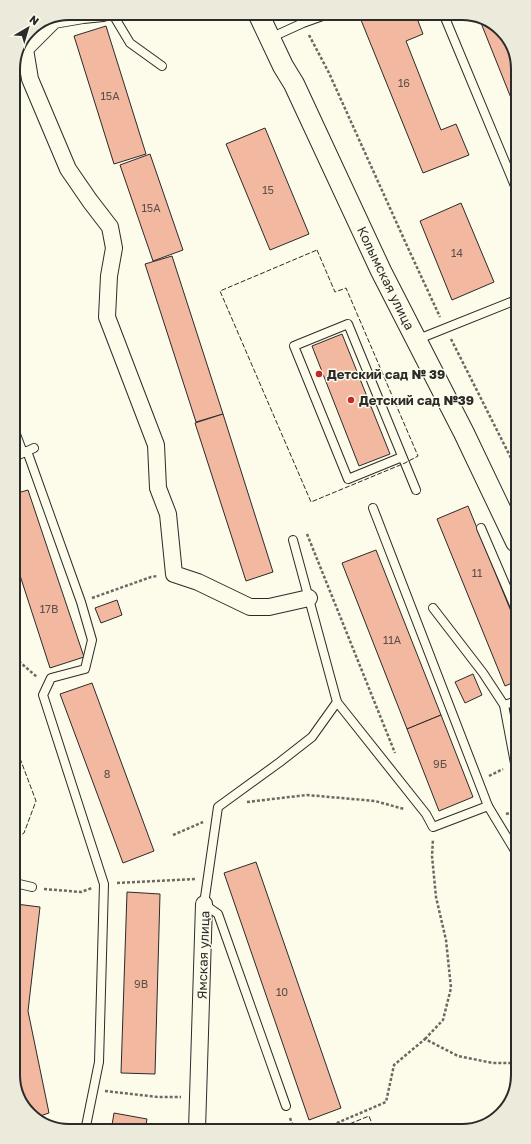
<svg xmlns="http://www.w3.org/2000/svg" width="531" height="1144" font-family="'Golos Text',sans-serif">
	<style>
		.building { fill: #f2b8a0; stroke: #2b2b2b }
		.lines { fill: none; stroke-linecap: round; stroke-linejoin: round }
		.service-casing { stroke: #2b2b2b; stroke-width: 10 }
		.minor-casing { stroke: #2b2b2b; stroke-width: 18 }
		.tertiary-casing { stroke: #2b2b2b; stroke-width: 22 }
		.path { stroke: #6a6964; stroke-width: 2.5; stroke-dasharray: 3 2; stroke-linecap: butt }
		.service { stroke: #fdfbea; stroke-width: 8 }
		.minor { stroke: #fdfbea; stroke-width: 16 }
		.tertiary { stroke: #fdfbea; stroke-width: 20 }
		.fence { stroke: #2b2b2b; stroke-width: 1; stroke-dasharray: 5 2; stroke-linecap: butt }
		.poi-dot { fill: #c62828; stroke: #fdfbea; stroke-width: 1.5 }
		.labels { text-anchor: middle; dominant-baseline: central; stroke-width: 3; stroke-linejoin: round; paint-order: stroke }
		.number-label { font-size: 11px; fill: #5d4e48 }
		.street-label { font-size: 13px; fill: #2b2b2b; stroke: #fdfbea }
		.poi-label { font-size: 13px; font-weight: bold; fill: #2b2b2b; stroke: #fdfbea; text-anchor: start }
		.rim { fill: none; stroke: #2b2b2b; stroke-width: 2 }
	</style>
	<rect width="100%" height="100%" fill="#fdfbea"/>
	<g class="building">
		<polygon points="378,13 415,13 423,34 406,41 441,130 456,124 469,155 423,173 361,20"/>
		<polygon points="479,18 496,25 515,51 515,108"/>
		<polygon points="106,26 146,154 114,164 74,36"/>
		<polygon points="265,128 309,234 270,250 226,144"/>
		<polygon points="150,154 183,250 153,261 120,165"/>
		<polygon points="461,203 494,282 452,300 420,221"/>
		<polygon points="172,256 223,414 196,422 145,264"/>
		<polygon points="342,334 390,454 359,466 312,346"/>
		<polygon points="516,338 516,352 511,340"/>
		<polygon points="223,414 273,572 246,581 195,423"/>
		<polygon points="28,490 84,657 50,668 15,560 14,494"/>
		<polygon points="468,506 517,626 517,681 505,686 437,519"/>
		<polygon points="376,550 441,715 407,729 342,563"/>
		<polygon points="117,600 122,615 101,623 95,608"/>
		<polygon points="473,674 482,695 465,703 455,682"/>
		<polygon points="92,683 154,851 123,863 60,694"/>
		<polygon points="441,715 473,797 439,811 407,729"/>
		<polygon points="256,862 341,1108 309,1120 224,873"/>
		<polygon points="127,892 160,894 155,1074 121,1073"/>
		<polygon points="16,904 40,907 28,1011 49,1113 34,1118 16,1093"/>
		<polygon points="114,1113 147,1119 145,1130 111,1131"/>
	</g>
	<g class="lines">
		<g class="service-casing">
			<g id="service">
				<polyline points="112,13 130,43 162,66"/>
				<polyline points="443,13 515,186"/>
				<polyline points="270,38 303,23 331,13"/>
				<polyline points="416,340 516,300"/>
				<polyline points="14,429 23,453"/>
				<polyline points="27,451 81,602 92,640 85,669 51,678 43,695 104,884 99,1062 85,1131"/>
				<polyline points="14,457 34,448"/>
				<polyline points="402,457 348,479 294,346 348,324 416,490"/>
				<polyline points="481,528 517,612"/>
				<polyline points="433,608 483,673 504,705"/>
				<polyline points="517,701 504,705 517,774"/>
				<polyline points="337,702 426,814 433,827 488,806 373,508"/>
				<polyline points="488,806 517,854"/>
				<polyline points="15,883 32,887"/>
				<polyline points="286,1106 218,914 204,904 218,807 280,762 312,737 337,702 293,540"/>
			</g>
		</g>
		<g class="minor-casing">
			<g id="minor">
				<polyline points="103,13 83,15 54,20 25,49 30,79 68,169 90,201 110,227 114,248 109,276 107,317 156,445 158,488 168,514 174,574 198,582 250,607 269,607 309,598"/>
				<polyline points="197,1130 204,904"/>
			</g>
		</g>
		<g class="tertiary-casing">
			<polyline id="tertiary" points="258,13 283,66 294,84 381,271 464,433 516,542"/>
		</g>
		<g class="path">
			<polyline points="309,35 329,73 408,248 440,317"/>
			<polyline points="451,339 516,468"/>
			<polyline points="307,534 395,753"/>
			<polyline points="513,560 516,568"/>
			<polyline points="92,598 151,577 157,576"/>
			<polyline points="15,658 37,677"/>
			<polyline points="489,776 503,769"/>
			<polyline points="247,802 307,795 375,801 404,809"/>
			<polyline points="506,814 517,811"/>
			<polyline points="173,835 203,822"/>
			<polyline points="117,883 195,879"/>
			<polyline points="44,889 81,892 92,888"/>
			<polyline points="425,1039 443,1020 451,988 446,940 436,897 432,856 433,839"/>
			<polyline points="105,1091 158,1097 181,1097"/>
			<polyline points="290,1118 294,1129"/>
			<polyline points="323,1129 386,1102 394,1065 425,1039 458,1056 493,1063 518,1063"/>
		</g>
		<use href="#service" class="service"/>
		<use href="#minor" class="minor"/>
		<use href="#tertiary" class="tertiary"/>
		<g class="fence">
			<polygon points="317,250 335,292 346,288 418,456 405,463 311,502 220,291"/>
			<polyline points="15,745 36,801 24,833 15,839"/>
			<polyline points="337,1129 369,1116 374,1129"/>
		</g>
	</g>
	<g class="poi-dot">
		<circle cx="319" cy="374" r="4"/>
		<circle cx="351" cy="400" r="4"/>
	</g>
	<g class="labels">
		<g class="number-label">
			<text x="404" y="82">16</text>
			<text x="110" y="95">15А</text>
			<text x="268" y="189">15</text>
			<text x="151" y="207">15А</text>
			<text x="457" y="252">14</text>
			<text x="477" y="572">11</text>
			<text x="49" y="608">17В</text>
			<text x="392" y="639">11А</text>
			<text x="440" y="763">9Б</text>
			<text x="107" y="773">8</text>
			<text x="141" y="983">9В</text>
			<text x="282" y="991">10</text>
		</g>
		<g class="street-label">
			<text transform="translate(386 278) rotate(64)">Колымская улица</text>
			<text transform="translate(203 955) rotate(-88)">Ямская улица</text>
		</g>
		<g class="poi-label">
			<text x="327" y="374">Детский сад № 39</text>
			<text x="359" y="400">Детский сад №39</text>
		</g>
	</g>
	<path d="M0 0H531V1144H0ZM69 20H462A49 49 0 0 1 511 69V1075A49 49 0 0 1 462 1124H69A49 49 0 0 1 20 1075V69A49 49 0 0 1 69 20Z" fill="#eceadb" fill-rule="evenodd"/>
	<path class="rim" d="M69 20H462A49 49 0 0 1 511 69V1075A49 49 0 0 1 462 1124H69A49 49 0 0 1 20 1075V69A49 49 0 0 1 69 20Z"/>
	<g transform="translate(28 28) rotate(38)" stroke="#fdfbea" stroke-width="3" paint-order="stroke">
	<path d="M0-3L7 15L0 10L-7 15Z" fill="#2b2b2b"/>
	<text y="-6" font-size="11" font-weight="bold" text-anchor="middle" fill="#2b2b2b">N</text>
	</g>
</svg>
